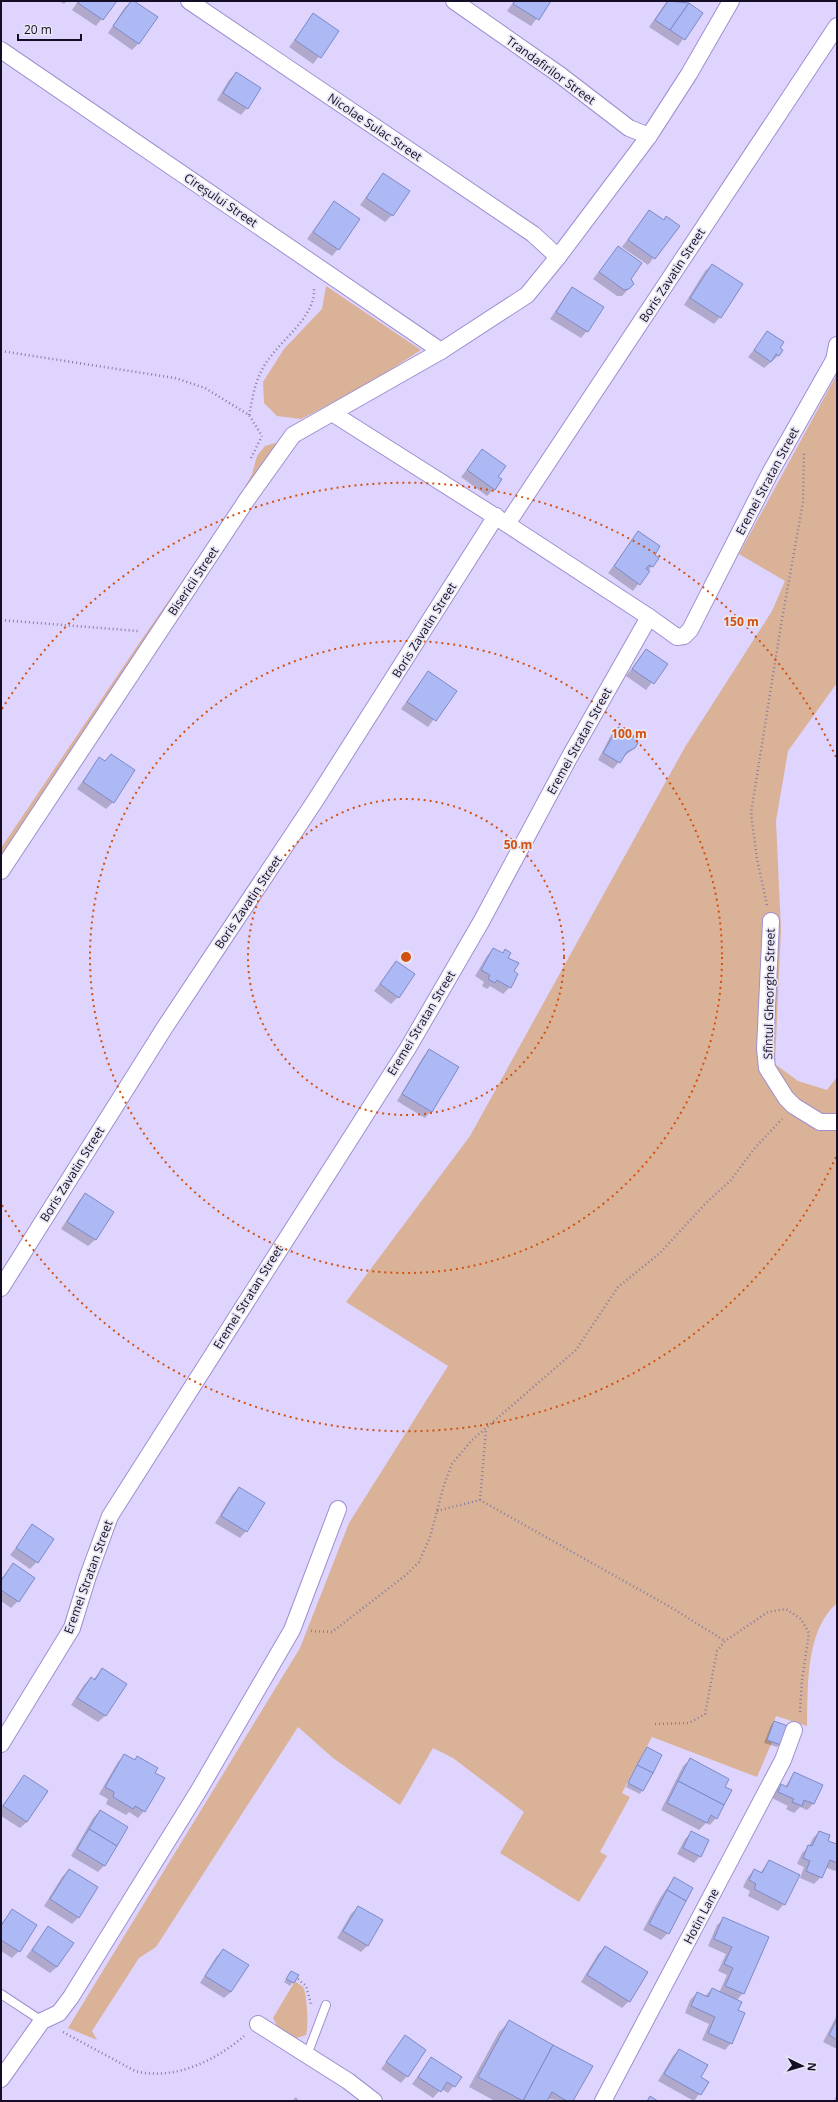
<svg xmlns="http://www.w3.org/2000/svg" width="838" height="2102" font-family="'Open Sans',sans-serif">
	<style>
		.green { fill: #dab298 }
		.shadow { fill: #0003 }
		.building { fill: #adb9f5; stroke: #7d89c7 }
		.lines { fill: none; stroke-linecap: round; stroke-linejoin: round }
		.service-casing { stroke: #9f8fcf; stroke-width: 10 }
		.minor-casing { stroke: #9f8fcf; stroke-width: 18 }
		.path { stroke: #867d9f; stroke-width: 2.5; stroke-dasharray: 1 3; stroke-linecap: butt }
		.service { stroke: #fff; stroke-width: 8 }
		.minor { stroke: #fff; stroke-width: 16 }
		.ring { fill: none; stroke: #d3510e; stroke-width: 2; stroke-dasharray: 2 4 }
		.labels { text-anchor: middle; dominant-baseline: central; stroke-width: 3.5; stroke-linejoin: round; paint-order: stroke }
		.street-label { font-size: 12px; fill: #140d25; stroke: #e9e6f4 }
		.centre { fill: #d3510e; stroke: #e9e6f4; stroke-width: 2 }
		.ring-label { font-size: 12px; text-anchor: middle; font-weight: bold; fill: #d3510e; stroke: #e9e6f4; stroke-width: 3.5; stroke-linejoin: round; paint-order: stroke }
	</style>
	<rect width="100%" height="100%" fill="#ded4fe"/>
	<g class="green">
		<polygon points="326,286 421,350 363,387 301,419 277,416 264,403 263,382 284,349 322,309"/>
		<path d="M 837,374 L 837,683 L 788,751 L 776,821 L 781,930 L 775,1064 L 798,1081 L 827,1090 L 837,1077 L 837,1603 C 805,1631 808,1687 807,1726 L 776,1716 L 767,1740 L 772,1742 L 757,1777 L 652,1737 L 622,1793 L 630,1797 L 600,1852 L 607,1856 L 579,1902 L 500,1853 L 524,1812 L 453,1758 L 433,1748 L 400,1805 L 333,1758 L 298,1727 L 156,1947 L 139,1958 L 92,2031 L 97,2040 L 68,2028 L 300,1648 L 349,1523 L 448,1366 L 346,1302 L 470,1136 L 685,747 L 772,611 L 785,581 L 739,554 Z"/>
		<polygon points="282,441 1,863 1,848 140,642 235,505 252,474 257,456 265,446"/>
		<path d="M 295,1981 C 297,1983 301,1985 303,1987 C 307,1993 309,2028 306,2035 L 293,2039 L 277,2026 L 273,2018 Z"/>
	</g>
	<g class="shadow">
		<polygon points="59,1 67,1 64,4"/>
		<polygon points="78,1 116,1 96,26 72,10"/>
		<polygon points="133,1 139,43 132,50 108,33 125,7"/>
		<polygon points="514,1 550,1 531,26 507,11"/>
		<polygon points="667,1 684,1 702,13 678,46 649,27"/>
		<polygon points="313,15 338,31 313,64 289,47"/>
		<polygon points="236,73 247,108 241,115 217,100 229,80"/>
		<polygon points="383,174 392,215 385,222 360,205"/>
		<polygon points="334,202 338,249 332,256 307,239"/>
		<polygon points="649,211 663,221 666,217 678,226 648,265 622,247"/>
		<polygon points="618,247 633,284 622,296 617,296 593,279"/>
		<polygon points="712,265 720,317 714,324 684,305 705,271"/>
		<polygon points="572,288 587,331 581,338 550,319 566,295"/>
		<polygon points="768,332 779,349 778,356 764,368 748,357"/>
		<polygon points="482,450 497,477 494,489 487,496 461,477"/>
		<polygon points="639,532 653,555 658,558 633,591 608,573"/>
		<polygon points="646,650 666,664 646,690 626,676"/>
		<polygon points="428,672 455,691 428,727 401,709"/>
		<polygon points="618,728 635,748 623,757 613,769 598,760 611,735"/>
		<polygon points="111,755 113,802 106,809 77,789 99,758 104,762"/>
		<polygon points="493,949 502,954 505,951 513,972 510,987 503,994 490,986 487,989 482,986 484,982 475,976 487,956"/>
		<polygon points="396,962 398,997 391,1004 374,991"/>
		<polygon points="429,1050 431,1111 425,1118 397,1101 423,1057"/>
		<polygon points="85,1194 113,1212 95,1240 88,1246 61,1229 79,1201"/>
		<polygon points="239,1488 246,1531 240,1538 215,1523 233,1494"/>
		<polygon points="33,1525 37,1562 30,1569 10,1555"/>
		<polygon points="13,1564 18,1601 11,1608 1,1601 1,1579"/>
		<polygon points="102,1669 125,1684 105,1716 98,1722 71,1705 84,1685 91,1678 93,1680"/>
		<polygon points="774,1722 780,1744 777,1747 764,1743 771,1725"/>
		<polygon points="647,1748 661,1756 640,1794 626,1787"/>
		<polygon points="125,1755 134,1761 137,1757 144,1811 138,1818 129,1812 126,1815 106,1804 108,1799 99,1794 118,1762"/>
		<polygon points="690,1760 724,1787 716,1818 710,1825 706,1823 699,1830 661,1810 683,1766"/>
		<polygon points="794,1773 814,1803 807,1810 800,1807 794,1813 786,1809 788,1806 772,1798 775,1792 781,1785 785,1787"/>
		<polygon points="24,1777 27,1822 20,1828 1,1816 1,1807"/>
		<polygon points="100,1811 105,1865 98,1872 71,1856 93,1818"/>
		<polygon points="692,1832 700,1856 694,1863 677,1854 685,1839"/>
		<polygon points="819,1832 826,1841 837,1846 837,1869 835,1871 825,1867 821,1877 814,1884 800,1878 804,1867 797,1864 802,1853 809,1846 813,1838"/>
		<polygon points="769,1861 784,1904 778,1911 748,1896 750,1891 743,1887 748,1877 754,1870 760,1873"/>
		<polygon points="69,1870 79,1917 72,1924 44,1906 62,1877"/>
		<polygon points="674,1878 668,1933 661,1940 643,1930 660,1898"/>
		<polygon points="358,1907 368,1945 361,1952 337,1938 351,1914"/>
		<polygon points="12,1910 19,1951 12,1958 1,1951 1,1924"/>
		<polygon points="724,1919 768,1938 743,1993 737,2000 737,2011 731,2043 725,2050 702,2040 709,2024 685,2013 690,2000 697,1993 705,1996 712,1989 719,1993 727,1975 718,1971 726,1954 708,1946 717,1925"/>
		<polygon points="48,1927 57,1967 50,1973 26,1957"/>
		<polygon points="605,1947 629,2001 622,2008 581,1982 598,1954"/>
		<polygon points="223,1950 231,1992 224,1998 200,1983 216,1957"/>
		<polygon points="291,1972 297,1976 290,1986 284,1982"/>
		<polygon points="837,2015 837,2049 823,2042"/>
		<polygon points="509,2022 572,2101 546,2099 545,2101 495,2101 469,2087 499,2032"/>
		<polygon points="405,2036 407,2076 401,2083 381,2069"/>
		<polygon points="679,2050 700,2077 708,2082 694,2101 658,2081 673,2056"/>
		<polygon points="431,2058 460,2078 448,2093 441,2089 433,2098 412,2084"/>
		<polygon points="837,2094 837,2101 834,2101"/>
		<polygon points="296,2097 299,2101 292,2101"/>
	</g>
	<g class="building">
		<polygon points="79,1 117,1 103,20 78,3"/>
		<polygon points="131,1 134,1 158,17 139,44 113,26"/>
		<polygon points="515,1 551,1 539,20 513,4"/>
		<polygon points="668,1 689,3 670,30 655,20"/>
		<polygon points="689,3 703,13 685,40 670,30"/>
		<polygon points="313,13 339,31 321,58 295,40"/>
		<polygon points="236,72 261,88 248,109 223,93"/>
		<polygon points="383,173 410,191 393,216 366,198"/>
		<polygon points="334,201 360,219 339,250 313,232"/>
		<polygon points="649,210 664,220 666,216 680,226 655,259 628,240"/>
		<polygon points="618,246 642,263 631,279 634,284 629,289 624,290 599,272"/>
		<polygon points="712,264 743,284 721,318 690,298"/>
		<polygon points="572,287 604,307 588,332 556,312"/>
		<polygon points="767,331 784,342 780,348 783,350 779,356 776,354 771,362 754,350"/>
		<polygon points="482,449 506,466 498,477 502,479 495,490 467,470"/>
		<polygon points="638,531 660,546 655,555 659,558 653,567 649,565 646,569 650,571 640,585 614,566"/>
		<polygon points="646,649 668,664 654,684 632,669"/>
		<polygon points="428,671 457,691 436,721 407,702"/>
		<polygon points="618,727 636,737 638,743 635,748 627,752 620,763 603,753"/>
		<polygon points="111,754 135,770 114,803 83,782 99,757 105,761"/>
		<polygon points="493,948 503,953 505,949 511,953 508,958 519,963 514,971 518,974 511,988 497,980 495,983 488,979 490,975 481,970"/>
		<polygon points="396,961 415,974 399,998 380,984"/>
		<polygon points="429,1049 459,1067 432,1112 402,1094"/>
		<polygon points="85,1193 114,1212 96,1240 67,1222"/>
		<polygon points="239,1487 265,1503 247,1532 221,1516"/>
		<polygon points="32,1524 54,1539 38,1563 16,1548"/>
		<polygon points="13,1563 35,1578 19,1602 1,1590 1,1581"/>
		<polygon points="102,1668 127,1684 106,1716 77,1698 91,1677 95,1680"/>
		<polygon points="774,1721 788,1726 781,1745 767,1740"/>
		<polygon points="647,1747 662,1755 653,1773 637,1765"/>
		<polygon points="124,1754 135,1760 137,1756 158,1768 155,1773 165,1778 145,1812 135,1806 133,1809 113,1797 114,1792 105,1787"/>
		<polygon points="690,1758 729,1779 725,1787 732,1790 724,1805 678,1781"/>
		<polygon points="637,1765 653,1773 643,1791 628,1783"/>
		<polygon points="794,1772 823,1785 814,1804 804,1800 802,1806 792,1802 794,1799 778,1792 781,1784 787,1787"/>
		<polygon points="24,1775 48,1791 27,1822 3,1806"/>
		<polygon points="678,1781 724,1805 717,1819 711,1815 707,1823 667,1803"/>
		<polygon points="100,1810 128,1827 117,1846 89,1829"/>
		<polygon points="89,1829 117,1846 105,1866 77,1849"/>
		<polygon points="691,1831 709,1840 701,1857 683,1848"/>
		<polygon points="819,1831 830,1835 828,1841 837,1844 837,1863 830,1860 822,1878 806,1871 810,1861 803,1858 808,1845 812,1846"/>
		<polygon points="769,1860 800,1875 785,1905 754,1889 756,1884 749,1880 754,1869 762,1873"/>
		<polygon points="69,1869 98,1887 79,1918 50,1899"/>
		<polygon points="674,1877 693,1888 686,1901 667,1890"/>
		<polygon points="667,1890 686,1901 669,1934 649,1924"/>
		<polygon points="358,1906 383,1920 368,1946 343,1931"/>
		<polygon points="12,1909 37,1925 20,1952 1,1940 1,1926"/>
		<polygon points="723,1917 769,1937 744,1994 725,1986 733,1968 724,1964 732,1947 714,1939"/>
		<polygon points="48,1926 74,1943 57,1967 32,1950"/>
		<polygon points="605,1946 648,1972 630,2002 587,1975"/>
		<polygon points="223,1949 249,1965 231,1992 205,1976"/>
		<polygon points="291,1971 299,1975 294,1983 286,1979"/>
		<polygon points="712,1988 742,2002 738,2010 745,2013 732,2044 708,2033 715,2017 691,2006 697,1992 708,1997"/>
		<polygon points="837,2019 837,2040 829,2035"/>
		<polygon points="509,2020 553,2045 523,2101 478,2077"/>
		<polygon points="405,2035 426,2050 408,2077 386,2062"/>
		<polygon points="553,2045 593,2066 573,2101 567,2101 552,2092 547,2101 523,2101"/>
		<polygon points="679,2049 708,2065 701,2077 709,2082 701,2095 664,2074"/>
		<polygon points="431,2057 462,2077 455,2087 447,2082 441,2092 418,2077"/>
		<polygon points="650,2096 658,2101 647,2101"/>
	</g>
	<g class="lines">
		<g class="service-casing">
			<g id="service">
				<polyline points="1,1994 42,2021"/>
				<polyline points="307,2055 326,2005"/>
			</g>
		</g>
		<g class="minor-casing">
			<g id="minor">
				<polyline points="189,1 533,234 558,257"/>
				<polyline points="454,1 560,75 629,128 649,136"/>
				<polyline points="1,50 441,351"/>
				<polyline points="332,413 507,524 649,617"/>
				<polyline points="507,524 837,26"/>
				<polyline points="1,871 248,498 293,435 441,351 527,295 558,257 649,136 689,74 731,1"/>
				<polyline points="771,921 765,1049 767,1068 786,1098 794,1106 820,1122 837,1122"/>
				<polyline points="1,1288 165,1027 315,801 496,516"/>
				<polyline points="1,1744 72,1628 88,1576 110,1516 408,1048 481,922 569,758 649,617 677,637 684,636 690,630 770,473 834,360 837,345"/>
				<polyline points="258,2024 348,2081 374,2101"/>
				<polyline points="1,2079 42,2021 59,2013 71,1997 199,1790 292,1630 338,1509"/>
				<polyline points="603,2101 783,1760 794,1730"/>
			</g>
		</g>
		<g class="path">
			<polyline points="1,351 175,378 205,388 249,415 262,436"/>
			<path d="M 249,415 C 252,402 254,386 260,374 C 272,344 316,321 314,288"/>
			<polyline points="251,458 262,436"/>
			<polyline points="1,620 138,631"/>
			<polyline points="767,905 757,859 751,813 781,625 803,502 804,451"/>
			<polyline points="480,1500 486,1429"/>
			<polyline points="437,1511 480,1500 672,1608 725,1641"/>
			<polyline points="311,1631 332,1632 406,1575 419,1562 430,1537 444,1485 452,1464 471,1441 576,1350 618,1287 660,1253 706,1203 731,1180 754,1149 782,1119"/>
			<polyline points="655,1724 689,1723 705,1714 717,1651 725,1641 768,1612 786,1609 801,1619 809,1633 802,1680 800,1712"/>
			<polyline points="298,1979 306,1986 311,2004"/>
			<path d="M 63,2032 L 135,2071 C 174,2081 215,2061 244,2036"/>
		</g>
		<use href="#service" class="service"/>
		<use href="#minor" class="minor"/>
	</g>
	<g class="ring">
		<circle cx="406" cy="957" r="158"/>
		<circle cx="406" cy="957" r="316"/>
		<path d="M836 1157A474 474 0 0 1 2 1205M2 709A474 474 0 0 1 836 757"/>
	</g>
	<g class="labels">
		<g class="street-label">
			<text transform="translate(551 70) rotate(36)">Trandafirilor Street</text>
			<text transform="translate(375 127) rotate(34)">Nicolae Sulac Street</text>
			<text transform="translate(221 200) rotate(34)">Cireşului Street</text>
			<text transform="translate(672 275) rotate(-57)">Boris Zavatin Street</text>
			<text transform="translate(767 481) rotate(-62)">Eremei Stratan Street</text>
			<text transform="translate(193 581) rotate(-56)">Bisericii Street</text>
			<text transform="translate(424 630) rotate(-58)">Boris Zavatin Street</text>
			<text transform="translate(579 741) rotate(-61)">Eremei Stratan Street</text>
			<text transform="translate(248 902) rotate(-56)">Boris Zavatin Street</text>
			<text transform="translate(769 994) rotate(-89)">Sfîntul Gheorghe Street</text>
			<text transform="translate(421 1023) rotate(-59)">Eremei Stratan Street</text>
			<text transform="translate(72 1174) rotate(-58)">Boris Zavatin Street</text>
			<text transform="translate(248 1297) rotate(-58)">Eremei Stratan Street</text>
			<text transform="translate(88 1577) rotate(-70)">Eremei Stratan Street</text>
			<text transform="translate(701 1916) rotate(-62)">Hotin Lane</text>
		</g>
	</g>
	<circle cx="406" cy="957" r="6" class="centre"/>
	<g class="ring-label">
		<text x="741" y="626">150 m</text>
		<text x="629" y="738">100 m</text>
		<text x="518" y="849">50 m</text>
	</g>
	<rect width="838" height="2102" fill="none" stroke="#140d25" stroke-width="4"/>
	<g transform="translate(802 2066) rotate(95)" stroke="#e9e6f4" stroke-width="3" paint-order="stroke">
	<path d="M0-3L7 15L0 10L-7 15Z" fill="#140d25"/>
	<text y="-6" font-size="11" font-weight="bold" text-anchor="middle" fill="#140d25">N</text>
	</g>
	<path d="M18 34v6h63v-6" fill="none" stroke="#140d25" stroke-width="2"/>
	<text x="24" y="34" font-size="12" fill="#140d25" stroke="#e9e6f4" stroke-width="3" paint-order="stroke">20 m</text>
</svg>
